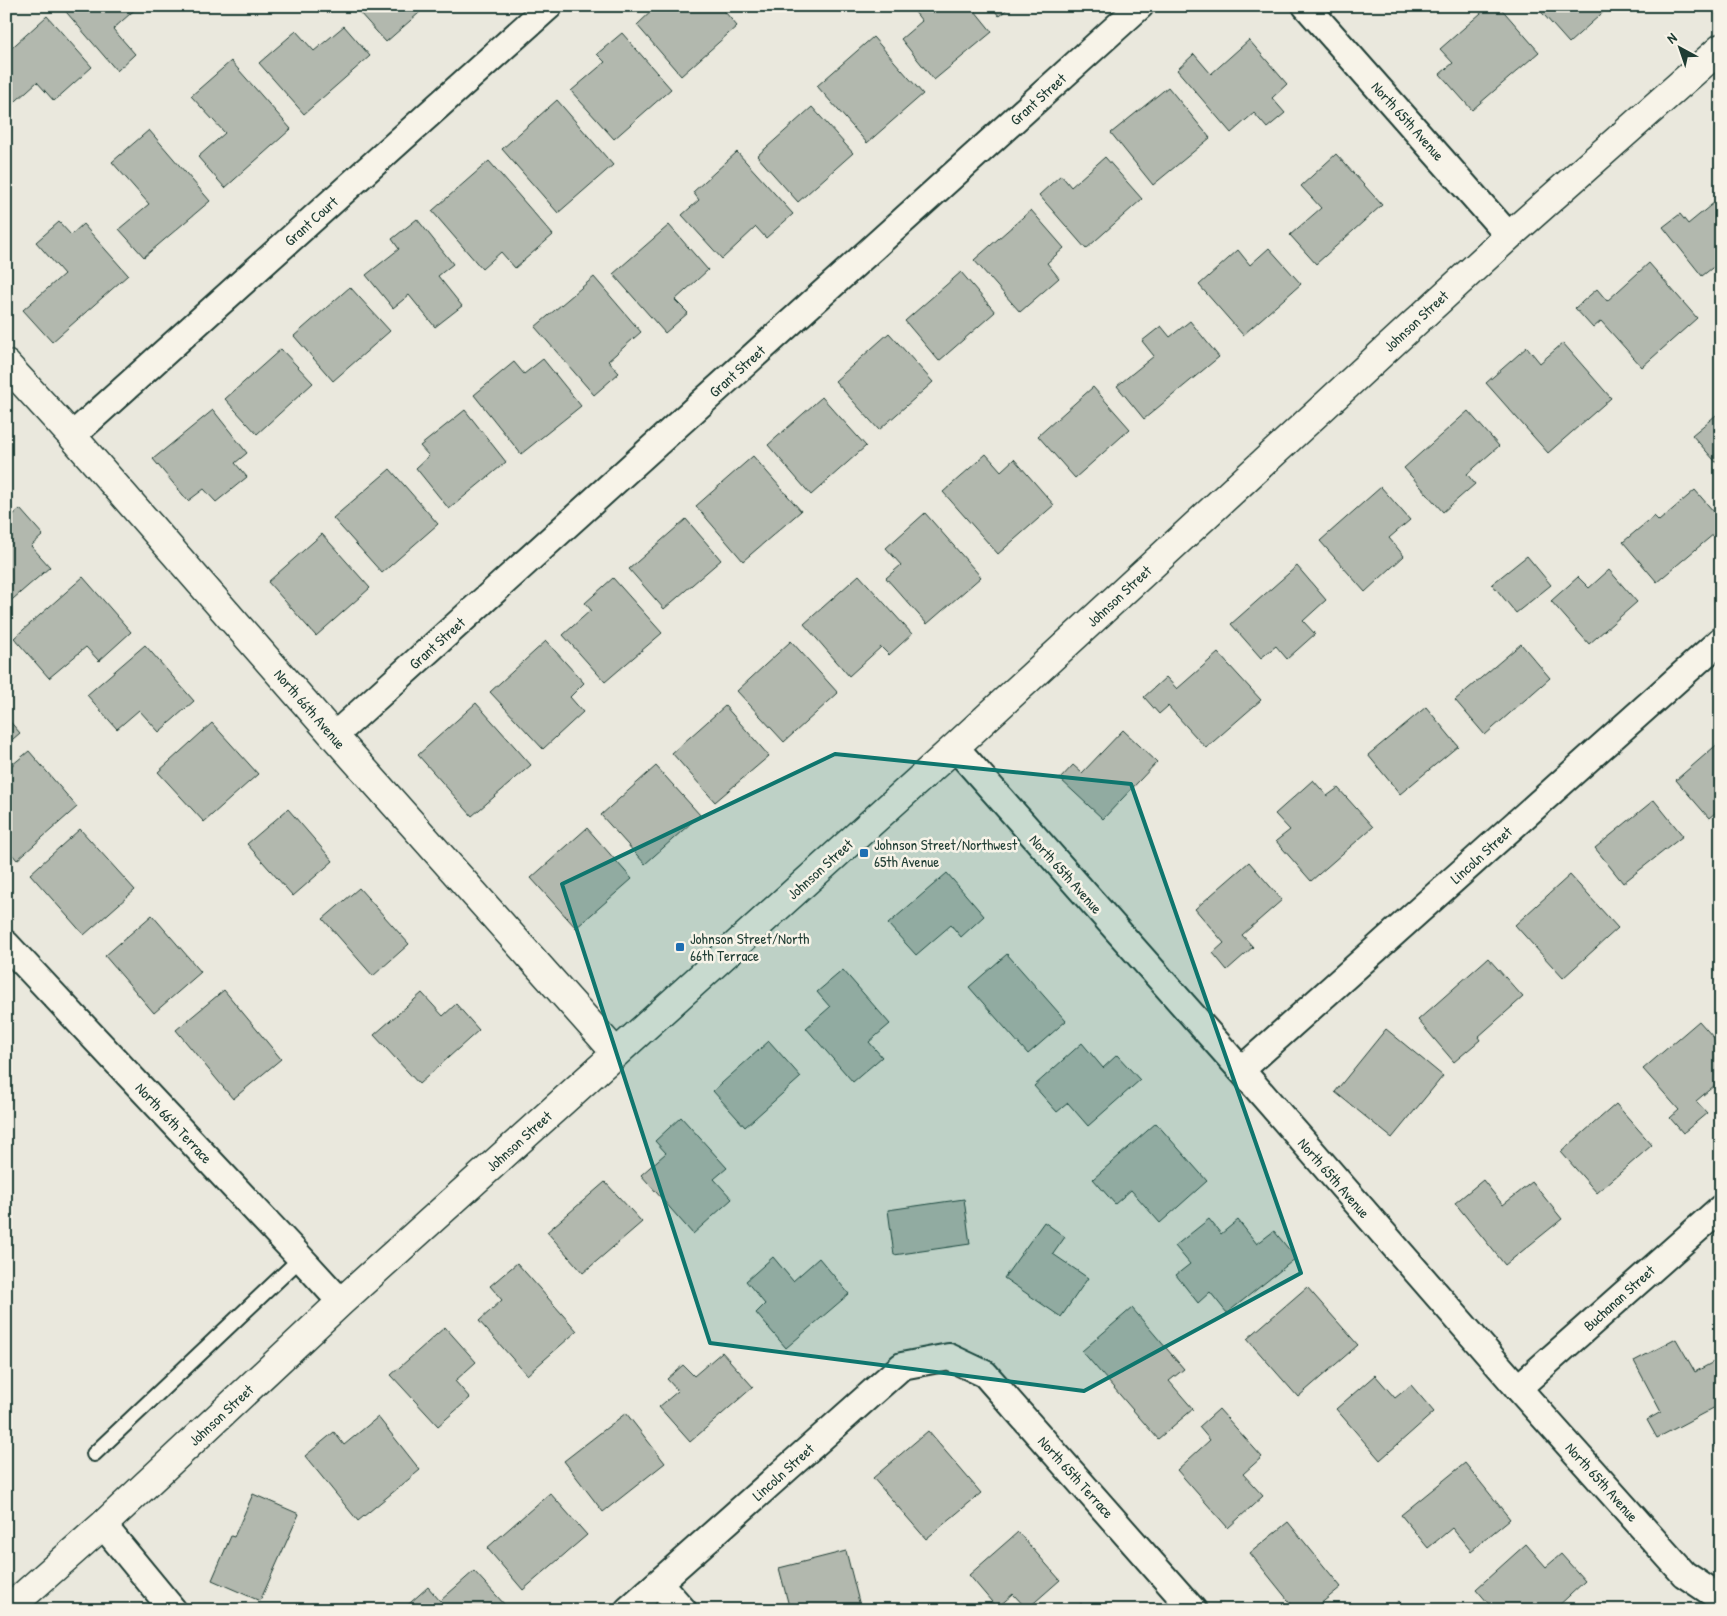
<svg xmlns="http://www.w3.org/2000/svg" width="1727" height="1616" font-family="'Patrick Hand',sans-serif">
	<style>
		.building { fill: #b2b8ae; stroke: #1f3d34 }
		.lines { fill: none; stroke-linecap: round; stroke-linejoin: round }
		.service-casing { stroke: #1f3d34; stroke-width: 18 }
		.minor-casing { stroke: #1f3d34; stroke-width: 30 }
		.tertiary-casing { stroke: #1f3d34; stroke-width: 31 }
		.service { stroke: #f7f3e8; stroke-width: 14 }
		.minor { stroke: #f7f3e8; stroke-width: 26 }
		.tertiary { stroke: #f7f3e8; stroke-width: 28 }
		.marked { fill: #0f766e; fill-opacity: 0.2; stroke: #0f766e; stroke-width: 4; stroke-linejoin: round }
		.poi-dot { fill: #1f6fb2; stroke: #f7f3e8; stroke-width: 2 }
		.labels { text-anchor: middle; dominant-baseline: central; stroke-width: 5; stroke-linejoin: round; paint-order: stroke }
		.street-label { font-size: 15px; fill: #1f3d34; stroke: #f7f3e8 }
		.poi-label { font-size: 15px; fill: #1f3d34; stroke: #f7f3e8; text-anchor: start }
	</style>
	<rect width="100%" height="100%" fill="#eae8dd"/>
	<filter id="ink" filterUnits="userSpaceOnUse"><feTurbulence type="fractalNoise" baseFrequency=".02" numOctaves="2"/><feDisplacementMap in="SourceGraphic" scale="10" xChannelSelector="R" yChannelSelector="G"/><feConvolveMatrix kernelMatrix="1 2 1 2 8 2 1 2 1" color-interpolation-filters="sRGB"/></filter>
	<g filter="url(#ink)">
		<g class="building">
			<polygon points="61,6 139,6 113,29 135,54 117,71"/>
			<polygon points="366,6 427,6 386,42 359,12"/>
			<polygon points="657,6 720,6 737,26 681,76 637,25"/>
			<polygon points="912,6 971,6 992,32 934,80 901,39 922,21 911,7"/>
			<polygon points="991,6 1011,6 999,16"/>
			<polygon points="1489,6 1499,6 1539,52 1472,110 1440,74 1453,63 1440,49"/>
			<polygon points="1536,6 1610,6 1569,43"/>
			<polygon points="47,16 92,67 54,101 37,82 7,109 6,53"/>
			<polygon points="344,26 370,56 304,114 259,63 296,31 314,51"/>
			<polygon points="622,33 671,89 614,139 571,91 605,62 597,54"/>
			<polygon points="873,37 923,94 867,143 817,86"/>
			<polygon points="1249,40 1287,84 1272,98 1285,113 1267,128 1254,113 1231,133 1177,70 1194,54 1211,74"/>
			<polygon points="231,61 291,129 225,188 198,157 225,133 191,96"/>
			<polygon points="1168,87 1210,138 1153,185 1111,133"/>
			<polygon points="557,100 613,165 558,213 502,149"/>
			<polygon points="812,107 853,153 798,202 757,156"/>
			<polygon points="149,130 210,201 144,257 119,229 149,204 112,162"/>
			<polygon points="737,152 793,214 766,238 756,227 722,259 682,215 699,200 693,192"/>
			<polygon points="1336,154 1382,205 1316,264 1290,235 1321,208 1301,186"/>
			<polygon points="1105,157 1142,199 1086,249 1039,195 1061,175 1071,187"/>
			<polygon points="489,161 553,235 515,268 501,252 482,269 432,211"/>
			<polygon points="1721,197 1721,261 1702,276 1663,227 1680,214 1688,224"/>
			<polygon points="1031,210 1064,248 1047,263 1059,278 1020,312 974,260"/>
			<polygon points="417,219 453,264 438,276 462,306 435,327 409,295 393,308 366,275 399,249 392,239"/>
			<polygon points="59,222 71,235 83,224 128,275 52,342 23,310 64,274 36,242"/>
			<polygon points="669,225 708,270 675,300 688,313 665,333 613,274"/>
			<polygon points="1269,248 1301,284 1243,335 1199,285 1238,250 1250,265"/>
			<polygon points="1649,263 1697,318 1642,367 1601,321 1593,328 1575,308 1597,289 1607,301"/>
			<polygon points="961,272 995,312 939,361 905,321"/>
			<polygon points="594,277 641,332 608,361 619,373 594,395 535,327"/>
			<polygon points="350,287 390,331 333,381 294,336"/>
			<polygon points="1190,321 1219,357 1144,419 1117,386 1154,356 1142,341 1161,326 1170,337"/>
			<polygon points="889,333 933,382 879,430 835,381"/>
			<polygon points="1563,343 1611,398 1548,453 1486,383 1527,347 1540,363"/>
			<polygon points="281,349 313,383 257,434 225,399"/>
			<polygon points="543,359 581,406 521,454 474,395 514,362 524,374"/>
			<polygon points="1093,387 1130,429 1075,478 1038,436"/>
			<polygon points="822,397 866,446 811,495 768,445"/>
			<polygon points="213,410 247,453 235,463 247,477 216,502 204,489 188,501 153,459"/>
			<polygon points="465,410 506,462 449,509 416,468 429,456 420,446"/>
			<polygon points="1468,411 1499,446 1467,474 1475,484 1443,512 1404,468"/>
			<polygon points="1721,411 1721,468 1692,435"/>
			<polygon points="986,454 1001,471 1014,459 1054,505 998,554 943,492"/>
			<polygon points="753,456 801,511 743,561 696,506"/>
			<polygon points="390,469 438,524 382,573 333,518"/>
			<polygon points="1381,487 1410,520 1389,538 1404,556 1365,592 1320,541"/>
			<polygon points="1695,490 1721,520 1721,528 1657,582 1623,542 1654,516 1659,521"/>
			<polygon points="20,509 43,535 31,546 50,567 6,605 6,521"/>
			<polygon points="925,513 981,577 927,624 886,578 901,565 886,548"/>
			<polygon points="686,519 721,560 664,609 629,569"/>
			<polygon points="322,534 370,588 316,636 268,582"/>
			<polygon points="1527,556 1551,585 1516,613 1492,584"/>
			<polygon points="1297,566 1326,600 1303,621 1315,634 1287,659 1276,646 1261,658 1231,624"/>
			<polygon points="1609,570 1637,602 1589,644 1551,601 1578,577 1589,588"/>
			<polygon points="859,575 912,634 889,655 881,647 849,676 804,624"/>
			<polygon points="83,577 131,632 99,661 86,647 49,678 14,638"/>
			<polygon points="613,578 662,633 605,682 563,635 591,610 585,603"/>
			<polygon points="546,641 584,683 570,697 583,712 543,749 490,692"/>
			<polygon points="791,641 838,693 784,742 737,691"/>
			<polygon points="1521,644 1550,678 1485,735 1455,700"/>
			<polygon points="145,645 194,701 159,732 139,710 117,729 87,695"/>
			<polygon points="1218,653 1261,700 1206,748 1168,706 1159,714 1144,697 1166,677 1177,689"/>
			<polygon points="476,703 531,765 472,816 418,755"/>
			<polygon points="725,706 769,756 715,802 672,753"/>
			<polygon points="1426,707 1458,746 1400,794 1368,755"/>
			<polygon points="6,717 20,733 6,745"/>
			<polygon points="212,723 258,774 204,822 158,772"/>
			<polygon points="1123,730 1157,762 1103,819 1060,779 1073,765 1082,773"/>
			<polygon points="1721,741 1721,808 1709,818 1676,780"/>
			<polygon points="29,751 77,807 17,860 6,847 6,827 9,824 6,820 6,770"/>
			<polygon points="656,766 700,815 645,864 601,815"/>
			<polygon points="1313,780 1327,796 1338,788 1373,827 1311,881 1276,841 1290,830 1275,814"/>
			<polygon points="1654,800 1683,836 1623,883 1595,848"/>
			<polygon points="288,809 333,861 293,896 247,844"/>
			<polygon points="587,828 632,879 576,928 531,878"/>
			<polygon points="80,829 135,890 84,935 30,874"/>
			<polygon points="1249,862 1282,900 1242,935 1253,947 1227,970 1213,953 1224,943 1195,909"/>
			<polygon points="947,873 984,916 961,937 951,925 916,955 888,924"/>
			<polygon points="1570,875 1618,928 1563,978 1515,925"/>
			<polygon points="359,888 409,944 373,976 323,919"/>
			<polygon points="152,915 201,972 154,1013 105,956"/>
			<polygon points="1007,954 1066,1021 1028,1054 969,987"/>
			<polygon points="1488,958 1523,997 1478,1037 1480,1040 1454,1062 1418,1020"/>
			<polygon points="843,970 890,1024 869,1042 882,1057 853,1082 806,1028 830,1007 817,992"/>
			<polygon points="224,990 281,1059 233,1099 176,1030"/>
			<polygon points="422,993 443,1016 456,1004 479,1030 419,1084 374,1035"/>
			<polygon points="1699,1021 1721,1046 1721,1080 1696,1101 1707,1113 1683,1133 1670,1118 1679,1110 1643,1069"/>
			<polygon points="1386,1029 1443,1076 1392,1138 1335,1092"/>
			<polygon points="769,1041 801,1077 745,1127 713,1091"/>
			<polygon points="1082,1043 1103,1068 1117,1055 1140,1080 1088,1126 1068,1103 1057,1112 1034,1086"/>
			<polygon points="1616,1104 1652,1145 1597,1193 1561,1152"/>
			<polygon points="681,1117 727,1168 714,1179 732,1199 693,1234 641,1175 666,1153 655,1141"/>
			<polygon points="1156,1123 1207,1181 1160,1223 1131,1190 1115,1204 1093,1179"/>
			<polygon points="1483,1180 1503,1205 1532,1182 1562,1219 1505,1265 1455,1203"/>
			<polygon points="605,1182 642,1222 583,1273 547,1232"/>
			<polygon points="964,1199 970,1244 894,1255 888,1210"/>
			<polygon points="1209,1219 1221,1234 1238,1220 1257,1244 1274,1231 1296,1258 1227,1313 1210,1292 1198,1303 1176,1275 1190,1264 1175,1246"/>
			<polygon points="1044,1222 1065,1237 1053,1254 1088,1278 1061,1317 1004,1278"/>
			<polygon points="773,1257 793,1281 819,1258 849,1294 786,1348 756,1313 765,1304 746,1281"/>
			<polygon points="517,1263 577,1331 527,1375 479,1321 502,1300 490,1286"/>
			<polygon points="1307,1287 1358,1345 1298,1397 1247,1339"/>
			<polygon points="1132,1308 1184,1369 1169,1381 1193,1409 1158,1439 1082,1351"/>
			<polygon points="445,1327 476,1362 455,1381 470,1398 438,1426 391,1375"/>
			<polygon points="1676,1339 1695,1372 1721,1358 1721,1404 1657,1438 1647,1420 1661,1412 1634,1361"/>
			<polygon points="722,1352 753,1387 690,1442 659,1407 678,1391 667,1379 683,1365 694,1376"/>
			<polygon points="1375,1375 1395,1398 1411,1385 1434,1412 1380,1460 1336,1409"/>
			<polygon points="1219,1409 1262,1457 1243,1474 1263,1496 1228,1528 1177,1470 1210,1440 1199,1427"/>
			<polygon points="626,1413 665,1463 603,1512 564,1461"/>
			<polygon points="378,1417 420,1470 358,1521 305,1456 334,1432 344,1445"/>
			<polygon points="928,1431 981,1493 926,1539 873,1478"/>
			<polygon points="1721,1439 1721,1453 1714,1445"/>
			<polygon points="1465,1463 1510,1519 1471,1551 1452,1528 1428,1548 1401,1515"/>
			<polygon points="550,1493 587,1535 523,1590 487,1548"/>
			<polygon points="253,1494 299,1514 260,1601 212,1580 231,1536 234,1537"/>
			<polygon points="1288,1522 1341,1587 1313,1610 1296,1610 1250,1553"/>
			<polygon points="1018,1532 1060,1580 1027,1609 1013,1594 997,1608 969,1575"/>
			<polygon points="1526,1544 1546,1567 1561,1554 1585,1581 1554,1610 1494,1610 1476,1589"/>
			<polygon points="846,1551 861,1610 790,1610 779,1568"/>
			<polygon points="474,1571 506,1606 501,1610 402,1610 428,1587 440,1601"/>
			<polygon points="1399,1601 1407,1610 1389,1610"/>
			<polygon points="1081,1603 1086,1610 1073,1610"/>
		</g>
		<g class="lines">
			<g class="service-casing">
				<polyline id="service" points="94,1454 301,1258"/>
			</g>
			<g class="minor-casing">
				<g id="minor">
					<polyline points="1306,6 1509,236"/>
					<polyline points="72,436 549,6"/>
					<polyline points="334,736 1140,6"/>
					<polyline points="955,747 1241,1070 1518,1388 1684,1574 1721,1599"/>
					<polyline points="6,944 296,1253 341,1302"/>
					<polyline points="1241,1070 1721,640"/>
					<polyline points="1518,1388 1721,1208"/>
					<polyline points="103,1525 173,1610"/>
					<polyline points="659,1583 683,1610"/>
					<polyline points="628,1610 902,1366 949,1357 985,1374 1193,1610"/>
				</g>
			</g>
			<g class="tertiary-casing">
				<g id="tertiary">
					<polyline points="6,364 72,436 334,736 616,1053"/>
					<polyline points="7,1610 103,1525 341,1302 955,747 1509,236 1721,48"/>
				</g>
			</g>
			<use href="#service" class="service"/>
			<use href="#minor" class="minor"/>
			<use href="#tertiary" class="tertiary"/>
		</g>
	</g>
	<path class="marked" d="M 835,754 L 1131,784 L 1301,1273 L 1084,1391 L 710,1343 L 562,884 Z"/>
	<g class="poi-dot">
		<rect x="859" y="848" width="10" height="10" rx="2.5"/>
		<rect x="675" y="942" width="10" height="10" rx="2.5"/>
	</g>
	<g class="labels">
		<g class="street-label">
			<text transform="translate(1038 99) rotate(-42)">Grant Street</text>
			<text transform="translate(1408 121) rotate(48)">North 65th Avenue</text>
			<text transform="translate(311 221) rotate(-42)">Grant Court</text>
			<text transform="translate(1416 321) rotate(-43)">Johnson Street</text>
			<text transform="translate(737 371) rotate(-42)">Grant Street</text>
			<text transform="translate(1119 596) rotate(-43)">Johnson Street</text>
			<text transform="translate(437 643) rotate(-42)">Grant Street</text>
			<text transform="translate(310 709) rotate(49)">North 66th Avenue</text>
			<text transform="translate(1481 855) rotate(-42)">Lincoln Street</text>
			<text transform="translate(820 869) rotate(-42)">Johnson Street</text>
			<text transform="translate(1066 874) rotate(48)">North 65th Avenue</text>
			<text transform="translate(174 1123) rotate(47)">North 66th Terrace</text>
			<text transform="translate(519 1141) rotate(-42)">Johnson Street</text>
			<text transform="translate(1334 1178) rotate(49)">North 65th Avenue</text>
			<text transform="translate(1619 1298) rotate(-42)">Buchanan Street</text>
			<text transform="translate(221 1415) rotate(-43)">Johnson Street</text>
			<text transform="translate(783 1472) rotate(-42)">Lincoln Street</text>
			<text transform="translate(1076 1477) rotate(48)">North 65th Terrace</text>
			<text transform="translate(1602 1482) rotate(48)">North 65th Avenue</text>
		</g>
		<g class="poi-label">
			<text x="874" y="844">Johnson Street/Northwest<tspan x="874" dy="17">65th Avenue</tspan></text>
			<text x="690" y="938">Johnson Street/North<tspan x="690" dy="17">66th Terrace</tspan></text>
		</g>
	</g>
	<rect width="1727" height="1616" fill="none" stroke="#f7f3e8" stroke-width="25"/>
	<rect x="12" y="12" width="1702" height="1591" fill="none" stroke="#1f3d34" stroke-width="2" filter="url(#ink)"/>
	<g transform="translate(1680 48) rotate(320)" stroke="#f7f3e8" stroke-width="4" paint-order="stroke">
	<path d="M0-4L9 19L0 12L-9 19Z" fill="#1f3d34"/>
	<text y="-8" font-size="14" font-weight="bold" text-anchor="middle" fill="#1f3d34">N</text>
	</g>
</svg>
